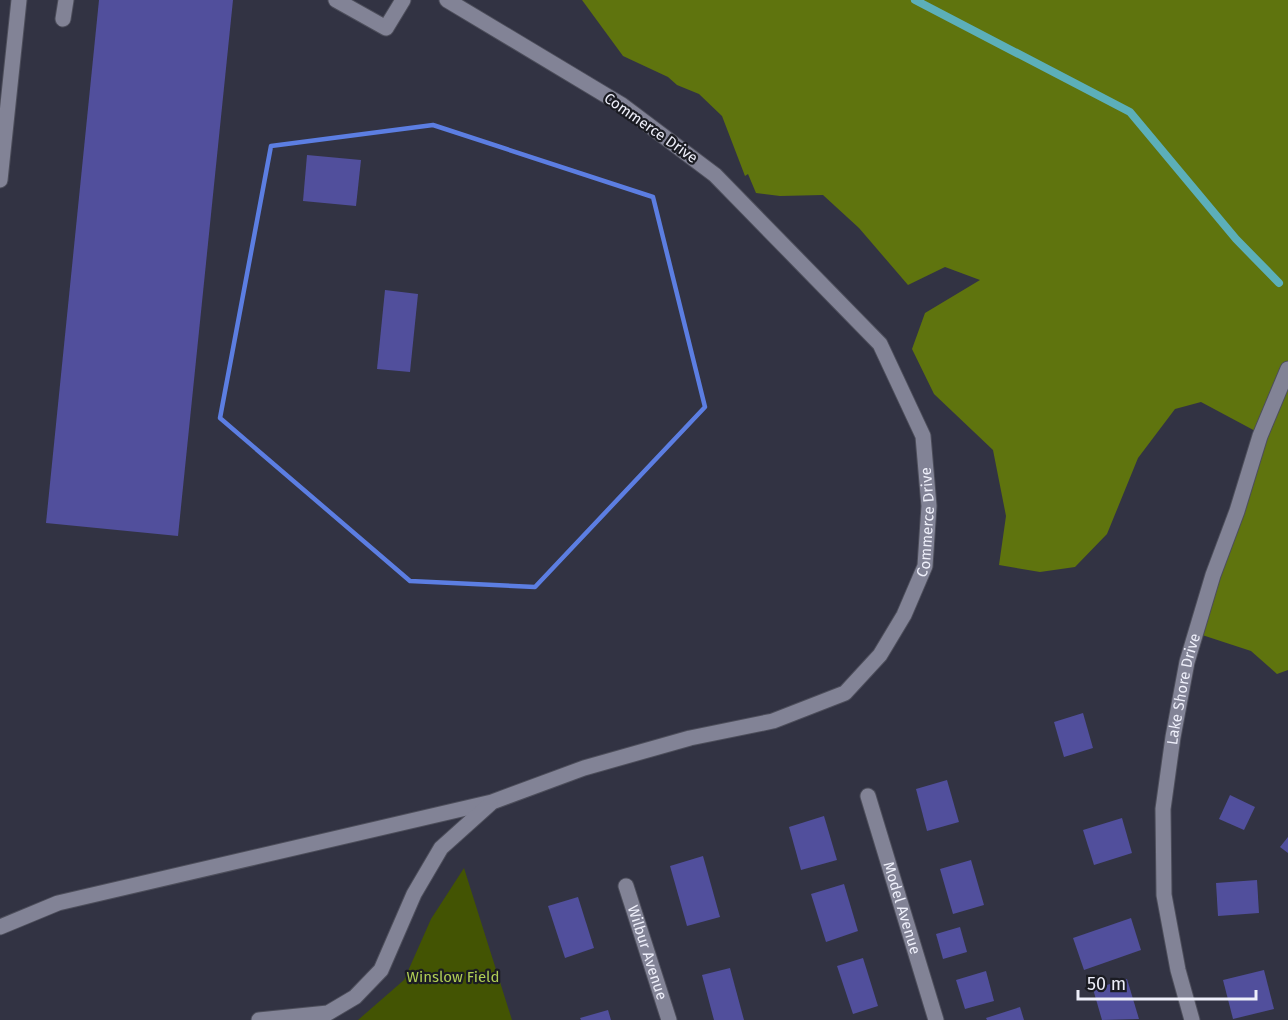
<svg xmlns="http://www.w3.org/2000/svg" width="1288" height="1020" font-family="'Fira Sans',sans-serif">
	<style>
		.green { fill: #435403 }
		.forest { fill: #5f740e }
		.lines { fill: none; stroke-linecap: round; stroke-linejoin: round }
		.stream { stroke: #5cafb9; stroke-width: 8 }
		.building { fill: #514f9c }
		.minor-casing { stroke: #4d4e5b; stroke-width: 17 }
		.minor { stroke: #828396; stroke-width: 15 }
		.marked { fill: none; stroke: #5c7ee2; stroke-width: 4.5; stroke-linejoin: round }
		.labels { text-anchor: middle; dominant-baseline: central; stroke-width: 4.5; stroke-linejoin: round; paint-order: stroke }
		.street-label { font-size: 15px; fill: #eeeffa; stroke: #1b1c23 }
		.park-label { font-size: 15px; fill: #b0ce55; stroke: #1b1c23 }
	</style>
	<rect width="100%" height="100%" fill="#323343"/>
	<polygon class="green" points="464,868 512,1020 358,1020 404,980 431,919"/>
	<polygon class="forest" points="582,0 1288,0 1288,670 1277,674 1251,651 1196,633 1259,433 1201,402 1175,409 1138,458 1107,534 1075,567 1040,572 999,565 1006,516 993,450 934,394 912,349 925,313 980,280 945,267 908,285 859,228 823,195 780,196 756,193 748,174 745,176 722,116 699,94 677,85 668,77 623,56"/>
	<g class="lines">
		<polyline class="stream" points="915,0 1130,112 1236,239 1279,283"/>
	</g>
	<g class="building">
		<polygon points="99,0 233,0 178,536 46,523"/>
		<polygon points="307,155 361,160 356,206 303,201"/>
		<polygon points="385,290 418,294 410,372 377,369"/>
		<polygon points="1083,713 1093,748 1064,757 1054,722"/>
		<polygon points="947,780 959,822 927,831 916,789"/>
		<polygon points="1230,795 1255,807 1244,830 1219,819"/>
		<polygon points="824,816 837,860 801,870 789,827"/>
		<polygon points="1122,818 1132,853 1094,865 1083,830"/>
		<polygon points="1288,837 1288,853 1280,847"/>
		<polygon points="703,856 720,917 687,926 670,866"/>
		<polygon points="971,860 984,905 953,914 940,869"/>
		<polygon points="1257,880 1259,913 1218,916 1216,883"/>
		<polygon points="844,884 858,931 826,942 811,894"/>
		<polygon points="578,897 594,948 565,958 548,906"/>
		<polygon points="1131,918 1141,950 1084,970 1073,938"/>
		<polygon points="960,927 967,952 943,959 936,934"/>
		<polygon points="863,958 878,1006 853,1014 837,966"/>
		<polygon points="730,968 744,1020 714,1020 702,975"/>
		<polygon points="1264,970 1274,1009 1233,1019 1223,980"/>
		<polygon points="986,971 994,1001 965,1009 956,980"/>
		<polygon points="1127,979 1139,1019 1102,1020 1093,989"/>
		<polygon points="1020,1007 1024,1020 987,1020 986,1018"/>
		<polygon points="608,1010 611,1020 581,1020 580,1018"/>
	</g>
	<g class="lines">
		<g class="minor-casing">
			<g id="minor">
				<polyline points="336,0 386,28 403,0"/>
				<polyline points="63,19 66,0"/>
				<polyline points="0,180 19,0"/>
				<path id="s1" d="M 868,796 L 936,1020"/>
				<path id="s2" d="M 626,886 L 669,1020"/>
				<path id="s3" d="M 0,927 L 58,903 L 492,802 L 584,768 L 690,738 L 773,721 L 845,693 L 880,655 L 904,615 L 925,566 L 929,506 L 923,436 L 880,344 L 715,175 L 622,105 L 447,0"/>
				<polyline points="259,1020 328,1013 355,997 381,970 414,894 441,848 490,804"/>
				<path id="s4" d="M 1192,1020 L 1178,970 L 1164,895 L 1163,809 L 1173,737 L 1187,662 L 1213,575 L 1237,511 L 1260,436 L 1288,369"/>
			</g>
		</g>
		<use href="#minor" class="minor"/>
	</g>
	<path class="marked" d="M 433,125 L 653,197 L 705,407 L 535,587 L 410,581 L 220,418 L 271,146 Z"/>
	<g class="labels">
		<g class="street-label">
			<text transform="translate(651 128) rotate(35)">Commerce Drive</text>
			<text stroke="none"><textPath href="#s3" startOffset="1074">Commerce Drive</textPath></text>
			<text stroke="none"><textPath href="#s4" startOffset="336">Lake Shore Drive</textPath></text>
			<text stroke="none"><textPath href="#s1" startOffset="117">Model Avenue</textPath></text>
			<text stroke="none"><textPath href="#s2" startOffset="70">Wilbur Avenue</textPath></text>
		</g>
		<g class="park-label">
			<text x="453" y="977">Winslow Field</text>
		</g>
	</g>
	<path d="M1078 990v9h178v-9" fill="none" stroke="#eeeffa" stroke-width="3"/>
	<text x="1087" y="990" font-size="18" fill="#eeeffa" stroke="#1b1c23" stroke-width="4.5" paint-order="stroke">50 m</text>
</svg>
